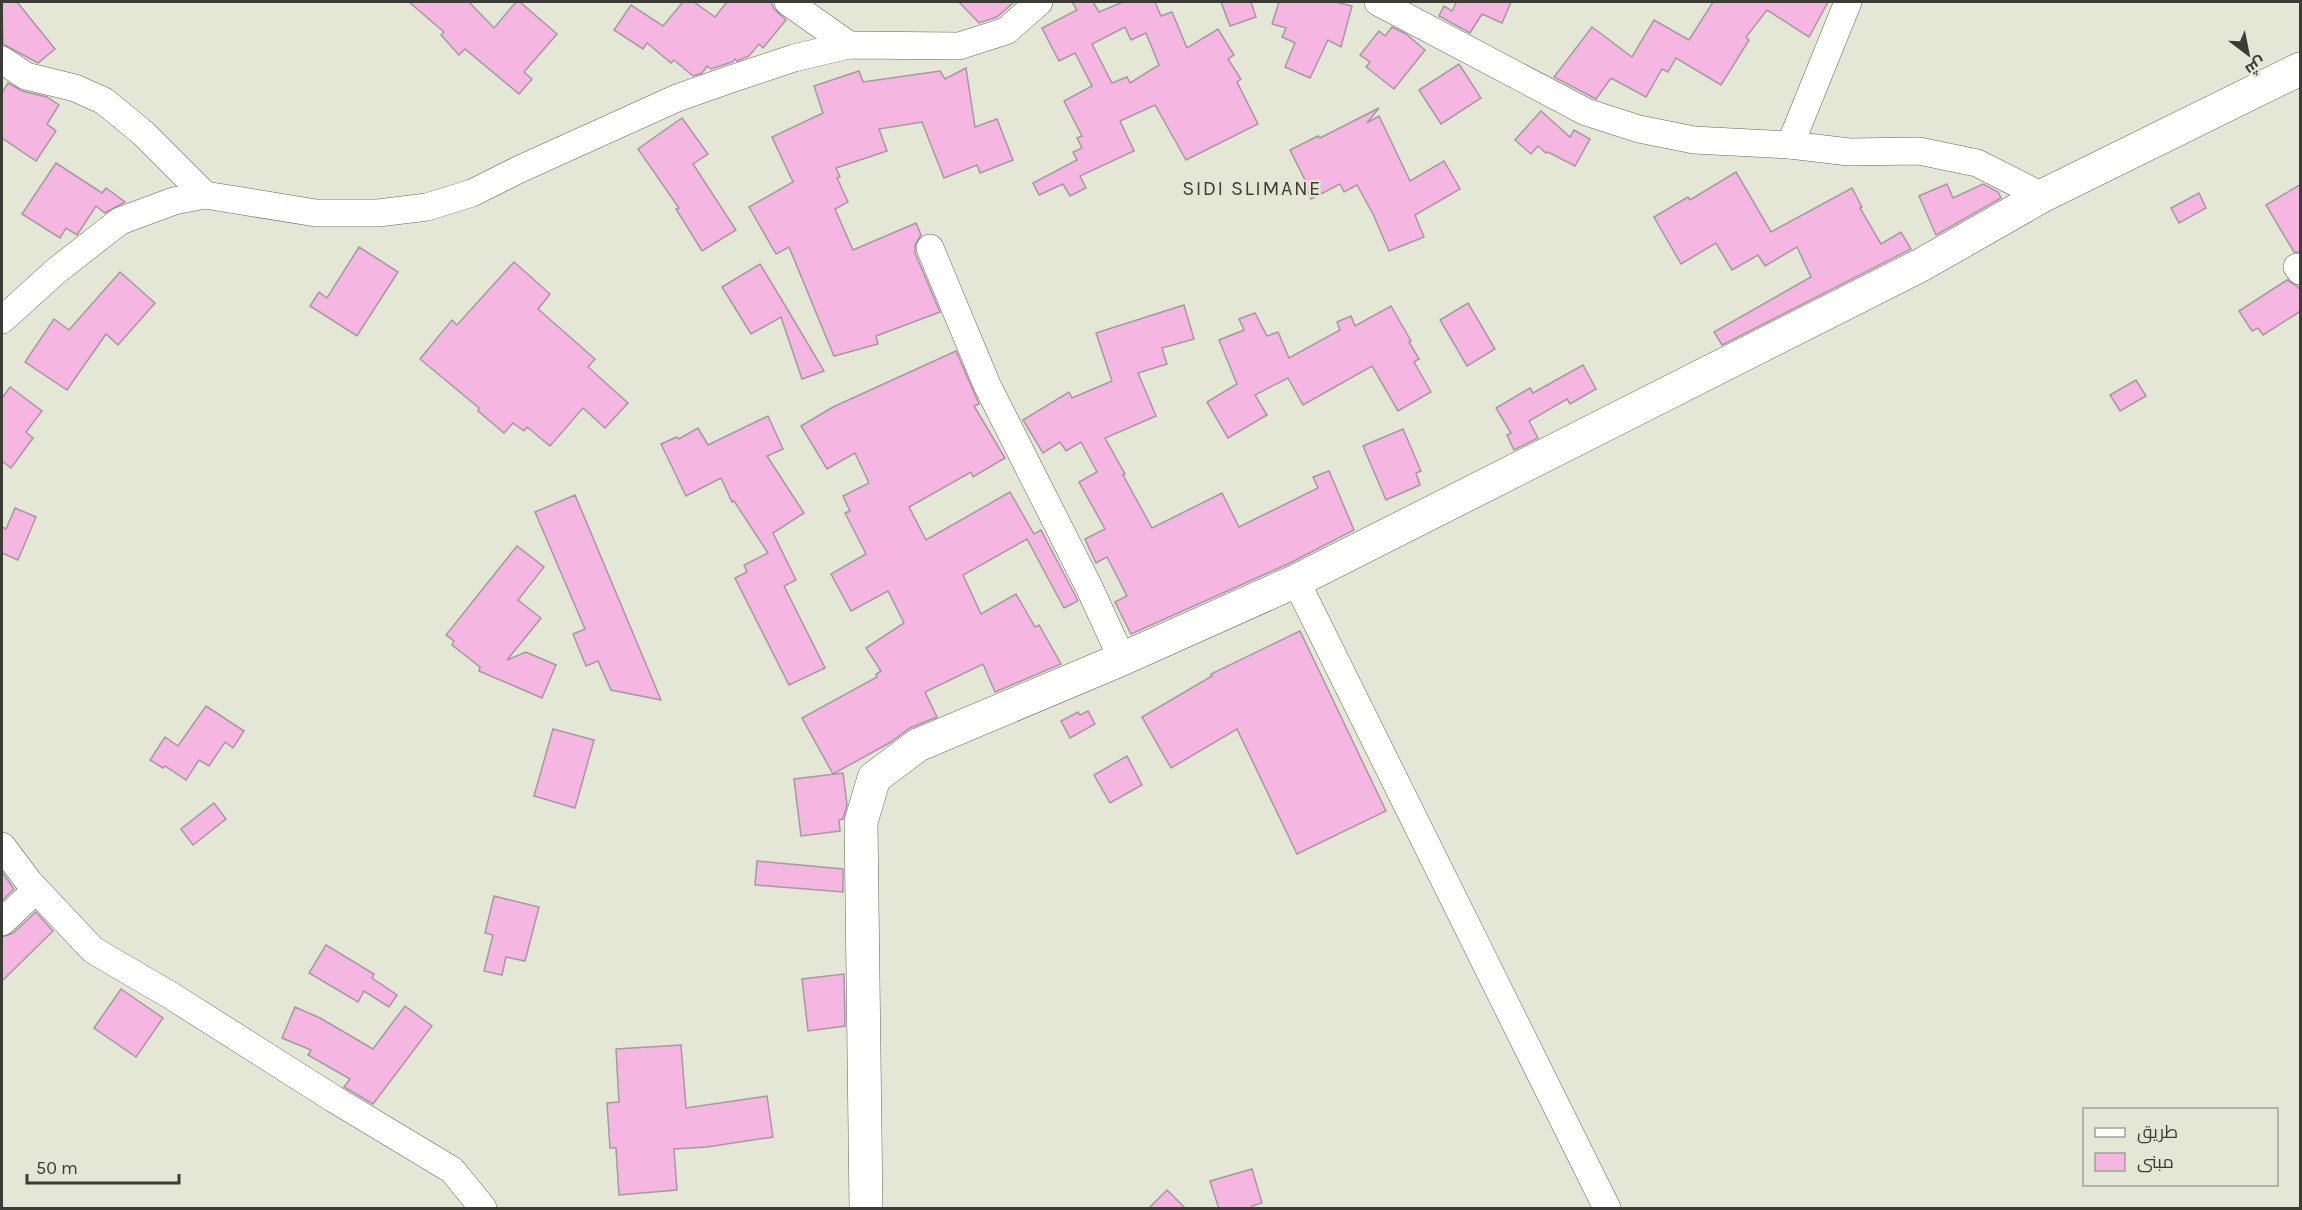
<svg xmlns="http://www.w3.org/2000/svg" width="2302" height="1210" font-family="Karla,Cairo,sans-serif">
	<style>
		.building { fill: #f6b6e2; stroke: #a698a1; stroke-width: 1.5; fill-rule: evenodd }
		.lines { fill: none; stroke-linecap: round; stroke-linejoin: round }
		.minor-casing { stroke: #656759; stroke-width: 28 }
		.major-casing { stroke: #656759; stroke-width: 34 }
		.minor { stroke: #fff; stroke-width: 27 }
		.major { stroke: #fff; stroke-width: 33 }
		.labels { text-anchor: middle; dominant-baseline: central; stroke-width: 4.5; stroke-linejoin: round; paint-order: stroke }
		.quarter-label { font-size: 20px; letter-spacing: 1.5px; fill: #3d3e31; stroke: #e4e6d6 }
	</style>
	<rect width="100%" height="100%" fill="#e4e6d6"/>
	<g class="building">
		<polygon points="2,2 17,2 55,49 38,63 3,44"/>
		<polygon points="409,2 469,2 494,28 516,2 520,2 557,34 524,72 532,79 519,94 465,49 459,55 441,35 444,32"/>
		<polygon points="683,2 694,2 715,17 727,2 771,2 774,9 786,20 763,48 759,44 749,56 737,61 735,59 732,62 711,69 707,66 702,73 693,76 674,60 671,63 647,43 643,49 614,30 631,5 663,26"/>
		<polygon points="959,2 1014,2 997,17 979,23"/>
		<path d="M 1072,2 L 1093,2 L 1099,12 L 1123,2 L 1155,2 L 1161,16 L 1172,12 L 1187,48 L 1218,29 L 1234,55 L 1228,59 L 1241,79 L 1237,82 L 1258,124 L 1186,160 L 1155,105 L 1120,121 L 1134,151 L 1080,176 L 1086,188 L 1070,196 L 1063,184 L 1039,195 L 1033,183 L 1077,160 L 1073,152 L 1082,148 L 1077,138 L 1082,136 L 1064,101 L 1092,86 L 1075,53 L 1059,61 L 1042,28 L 1077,10 ZM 1125,27 L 1131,40 L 1146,33 L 1159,65 L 1130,83 L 1127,77 L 1112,83 L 1092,44 Z"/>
		<polygon points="1221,2 1251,2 1256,17 1230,26"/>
		<polygon points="1279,2 1335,2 1352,6 1341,47 1328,40 1310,78 1285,67 1295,43 1282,37 1286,28 1272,24"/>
		<polygon points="1453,2 1511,2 1502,23 1482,14 1470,33 1439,16 1444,6 1452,11 1456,3"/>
		<polygon points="1713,2 1828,2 1809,37 1767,10 1746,37 1749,40 1721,85 1676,58 1668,72 1662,69 1646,97 1611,78 1596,99 1554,77 1592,27 1632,57 1654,20 1689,40"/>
		<polygon points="1392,27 1406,34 1425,50 1394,89 1366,67 1370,62 1360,55 1379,31 1385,36"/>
		<polygon points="1459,64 1481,98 1441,124 1419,90"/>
		<polygon points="966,68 975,127 997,119 1013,160 980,173 977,165 944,178 922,122 879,129 887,151 836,168 840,177 837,178 848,202 835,209 853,250 916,223 921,235 915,245 915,253 940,312 876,336 878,344 834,356 789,247 776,254 749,207 793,182 772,137 823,113 814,86 859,71 863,82 940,71 945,79"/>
		<polygon points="8,83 22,91 47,97 59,105 47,124 56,131 36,161 2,138 2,93"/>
		<polygon points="1379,108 1367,123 1379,116 1410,181 1444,161 1460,189 1415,215 1424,237 1389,251 1373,214 1357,185 1344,192 1340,184 1311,199 1304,183 1306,182 1290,150 1318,136 1320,138"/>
		<polygon points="1541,111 1570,137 1574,130 1590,139 1575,166 1548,152 1546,153 1538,146 1531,154 1515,140"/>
		<polygon points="682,118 708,154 693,164 736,230 702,251 676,209 679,208 638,149"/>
		<polygon points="56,163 102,193 106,188 125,202 105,213 96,206 77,235 66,228 60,238 22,214"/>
		<polygon points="1736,172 1771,232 1852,188 1862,207 1860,208 1881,244 1901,232 1911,249 1722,345 1714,332 1811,277 1797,247 1765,266 1758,255 1732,270 1716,243 1681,264 1654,217 1688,197 1690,200"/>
		<polygon points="1947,184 1953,198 1983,184 1998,192 2001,198 1936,235 1919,196"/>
		<polygon points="2301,184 2301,252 2294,252 2266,205"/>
		<polygon points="2199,193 2206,208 2179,223 2171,208"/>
		<polygon points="359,247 398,272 357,336 310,306 319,292 327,298"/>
		<polygon points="514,262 550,294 538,309 595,359 588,367 628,403 605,428 583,408 550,446 527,427 524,431 513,423 504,433 478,411 479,408 420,359 452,320 457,325"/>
		<polygon points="760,264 789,312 824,371 802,379 781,317 751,334 722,287"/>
		<polygon points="120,272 155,303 118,345 106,334 67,390 25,362 54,319 69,330"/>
		<polygon points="2287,280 2297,286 2301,291 2301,311 2263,335 2258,328 2252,331 2239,311"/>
		<polygon points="1468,303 1495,349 1467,366 1440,320"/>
		<polygon points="1184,305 1194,339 1162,348 1167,364 1138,373 1156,416 1105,438 1125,474 1123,475 1152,528 1222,493 1239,527 1318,488 1313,477 1329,471 1354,530 1288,564 1131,634 1115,602 1127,596 1107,557 1096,563 1085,539 1105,529 1079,482 1097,472 1081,442 1066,451 1060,442 1043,453 1023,420 1069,392 1072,398 1112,381 1096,333"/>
		<polygon points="1391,306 1411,341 1409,342 1419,359 1414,362 1431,392 1398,411 1372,366 1303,405 1288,378 1255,395 1267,415 1228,438 1207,402 1237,384 1219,340 1244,330 1239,319 1255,313 1267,336 1278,332 1289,358 1340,330 1337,322 1351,316 1355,326"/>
		<polygon points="956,351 979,404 974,406 1005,458 973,477 971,472 909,507 926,540 1010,492 1034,534 1041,530 1078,601 1064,608 1027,539 963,575 981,614 1016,594 1035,627 1039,625 1061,664 995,692 983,664 925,692 937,717 910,728 891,742 833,774 802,718 877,677 876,674 881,671 866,648 904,623 888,591 851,611 831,574 866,554 845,513 850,511 843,496 869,483 855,453 827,469 801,426 833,407"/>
		<polygon points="1583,365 1596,389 1570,404 1567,399 1529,421 1538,438 1514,450 1507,435 1511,433 1496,408 1530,388 1533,393"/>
		<polygon points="2136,380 2146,396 2120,411 2110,395"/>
		<polygon points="10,387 42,411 26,432 33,438 11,468 2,461 2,398"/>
		<polygon points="768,416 783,449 767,456 804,513 773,533 796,580 784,586 825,668 789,685 735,578 747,572 744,565 768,553 734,501 732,502 721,478 686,496 661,444 677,437 679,439 698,428 708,445"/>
		<polygon points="1403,429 1421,471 1416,473 1420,485 1386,500 1363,446"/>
		<polygon points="575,495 661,700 611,690 598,661 586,666 573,634 585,629 535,512"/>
		<polygon points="15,508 36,517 18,560 2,553 2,527 6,529"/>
		<polygon points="517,546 544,567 518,600 541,618 507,660 526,652 556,665 542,698 479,671 480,667 452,645 454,641 446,635"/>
		<polygon points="1300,631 1386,811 1297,854 1237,729 1171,768 1142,717 1212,676 1211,674"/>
		<polygon points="206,706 244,731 233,748 225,742 209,766 199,760 186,780 165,766 163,768 150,760 165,737 178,746"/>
		<polygon points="1088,711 1095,724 1070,738 1061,721 1078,712 1080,715"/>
		<polygon points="553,729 594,740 575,808 534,796"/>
		<polygon points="1127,756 1142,785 1110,803 1094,775"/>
		<polygon points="843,773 847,805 843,819 839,820 840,831 801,836 794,779"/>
		<polygon points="214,803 226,819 193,845 181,829"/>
		<polygon points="757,861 843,869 843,892 755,885"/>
		<polygon points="2,872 14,889 2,901"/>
		<polygon points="494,896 539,907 525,961 506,957 502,975 484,971 493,935 485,933"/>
		<polygon points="36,912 53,931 2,981 2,937 13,933"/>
		<polygon points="326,945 374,974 372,978 397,995 389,1007 364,991 358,1002 309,973"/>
		<polygon points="844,974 845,1026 808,1031 802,979"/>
		<polygon points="121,989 163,1018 136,1057 94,1028"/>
		<polygon points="405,1006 432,1026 373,1104 344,1087 350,1079 308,1055 311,1050 282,1038 295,1007 320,1018 373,1049"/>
		<polygon points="681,1045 686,1108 767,1096 773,1137 707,1147 674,1149 677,1190 619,1195 616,1148 610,1148 607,1103 619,1102 616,1049"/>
		<polygon points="1252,1169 1262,1203 1252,1206 1253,1209 1219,1209 1210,1181"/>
		<polygon points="1167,1190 1186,1209 1148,1209"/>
	</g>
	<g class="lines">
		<g class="minor-casing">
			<g id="minor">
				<polyline points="788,2 849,45"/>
				<polyline points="1378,2 1586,112 1639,129 1694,140 1790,145 1849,152 1919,151 1977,163 2042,196"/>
				<polyline points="2,60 26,76 75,88 104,101 143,133 205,195"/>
				<polyline points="1790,145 1848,2"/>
				<polyline points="930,248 987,385 1089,587 1122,659"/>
				<polyline points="2297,267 2300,271"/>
				<polyline points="2,320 56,271 120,221 174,201 205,195 316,213 378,213 427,207 472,193 520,169 677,98 731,79 794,58 849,45 959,46 1006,31 1039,2"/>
				<polyline points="1296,581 1607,1208"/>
				<polyline points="2,846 29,882 93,950 170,995 334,1099 452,1170 483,1208"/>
				<polyline points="2,922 36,890"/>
			</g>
		</g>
		<g class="major-casing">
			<polyline id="major" points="866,1208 861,822 874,778 918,745 1122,659 1296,581 1921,265 2042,196 2300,69"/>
		</g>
		<use href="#minor" class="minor"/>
		<use href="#major" class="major"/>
	</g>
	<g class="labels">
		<g class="quarter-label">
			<text x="1252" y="188">SIDI SLIMANE</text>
		</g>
	</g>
	<rect width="2302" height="1210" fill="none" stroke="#3b3c36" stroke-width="6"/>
	<rect x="2083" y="1108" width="195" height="78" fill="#e4e6d6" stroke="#a0a296" stroke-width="1.5"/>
	<rect x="2095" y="1128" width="30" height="9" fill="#ffffff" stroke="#a0a296" stroke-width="1.5"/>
	<text x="2137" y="1138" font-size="18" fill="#3b3c36">طريق</text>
	<rect x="2095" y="1153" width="30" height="18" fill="#f6b6e2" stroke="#a0a296" stroke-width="1.5"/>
	<text x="2137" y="1168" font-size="18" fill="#3b3c36">مبنى</text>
	<g transform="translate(2248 54) rotate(148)" stroke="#e4e6d6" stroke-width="4.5" paint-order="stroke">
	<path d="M0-4.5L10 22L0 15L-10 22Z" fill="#3b3c36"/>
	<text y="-9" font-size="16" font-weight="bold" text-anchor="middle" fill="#3b3c36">ش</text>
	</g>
	<path d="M27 1174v9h152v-9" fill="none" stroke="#3b3c36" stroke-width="3"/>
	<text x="36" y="1174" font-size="18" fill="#3b3c36" stroke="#e4e6d6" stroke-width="4.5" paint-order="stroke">50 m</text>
</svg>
